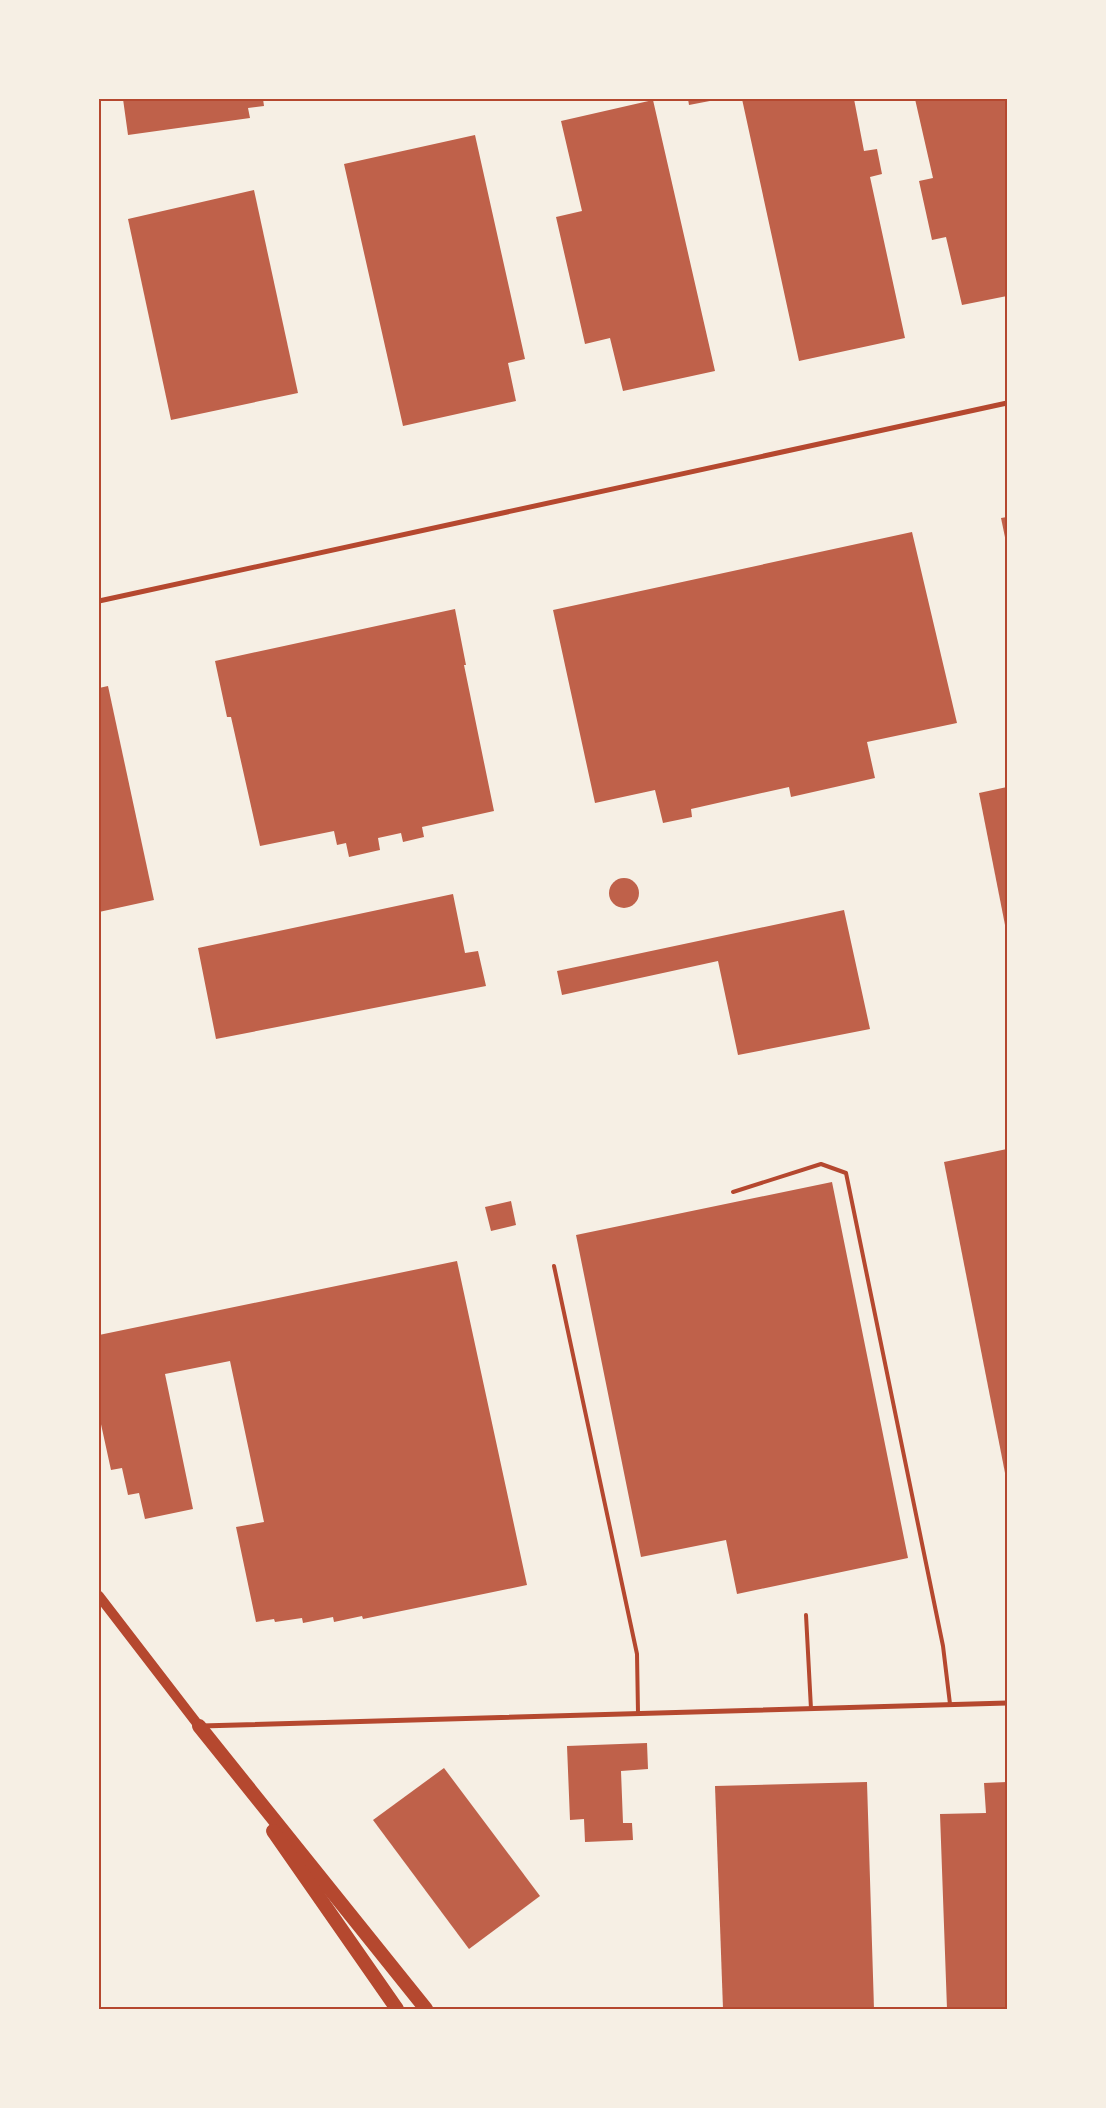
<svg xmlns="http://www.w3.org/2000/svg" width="1106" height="2108" font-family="Montserrat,sans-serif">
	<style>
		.building { fill: #bf614a }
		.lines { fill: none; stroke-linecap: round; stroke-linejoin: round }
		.service { stroke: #b5482f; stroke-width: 4 }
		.minor { stroke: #b5482f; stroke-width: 5 }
		.secondary { stroke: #b5482f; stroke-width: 10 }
		.trunk { stroke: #b5482f; stroke-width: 14 }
		.neatline { fill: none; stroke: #b5482f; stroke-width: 2 }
	</style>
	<rect width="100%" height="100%" fill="#f6efe4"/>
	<g class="building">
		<polygon points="123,99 263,99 264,106 248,108 250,118 128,135"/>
		<polygon points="688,99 715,99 715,100 689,105"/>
		<polygon points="742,99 854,99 864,151 877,149 882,174 870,177 905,338 799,361"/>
		<polygon points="915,99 1005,99 1007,111 1007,296 962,305 946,237 932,240 919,181 933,178"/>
		<polygon points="653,100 715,371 623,391 610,338 585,344 556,217 582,211 561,121"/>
		<polygon points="475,135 525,359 508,363 516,401 403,426 344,164"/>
		<polygon points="254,190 298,393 171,420 128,219"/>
		<polygon points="1007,517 1007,542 1006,542 1001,518"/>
		<polygon points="912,532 957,723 867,742 875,778 791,797 789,787 691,809 692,817 663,823 655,790 595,803 553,610"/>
		<polygon points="455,609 466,665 464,665 494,811 422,827 424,837 403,842 401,833 378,838 380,850 349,857 346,843 337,845 334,831 260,846 231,717 227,717 215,661"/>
		<polygon points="108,686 154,900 99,912 99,688"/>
		<polygon points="1007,787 1007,930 1006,930 979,793"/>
		<circle cx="624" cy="893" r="15"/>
		<polygon points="453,894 465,953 478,951 486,986 216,1039 198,948"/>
		<polygon points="844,910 870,1029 738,1055 718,961 562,995 557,971"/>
		<polygon points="1007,1149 1007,1478 1006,1478 944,1162"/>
		<polygon points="832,1182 908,1558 737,1594 726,1540 641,1557 576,1235"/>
		<polygon points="511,1201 516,1225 491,1231 485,1207"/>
		<polygon points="457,1261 527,1585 363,1619 362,1616 334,1622 333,1617 303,1623 302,1618 275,1622 274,1619 256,1622 236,1527 264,1522 230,1361 165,1374 193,1509 145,1519 139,1493 128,1495 122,1468 111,1470 99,1415 99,1335"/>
		<polygon points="647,1743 648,1769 621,1771 623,1823 632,1823 633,1840 585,1842 584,1819 570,1820 567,1746"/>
		<polygon points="444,1768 540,1896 469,1949 373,1820"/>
		<polygon points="867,1782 874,2009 723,2009 715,1786"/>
		<polygon points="1007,1782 1007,2009 947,2009 940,1814 986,1813 984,1783"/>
	</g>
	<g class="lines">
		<g class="service">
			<polyline points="733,1192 821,1164 846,1173 943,1646 950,1704"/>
			<polyline points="554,1266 637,1654 638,1713"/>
			<polyline points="806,1615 811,1709"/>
		</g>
		<g class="minor">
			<polyline points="99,601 1007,403"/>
			<polyline points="201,1726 1007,1703"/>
		</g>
		<polyline class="secondary" points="99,1596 199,1726"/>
		<g class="trunk">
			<polyline points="199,1726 426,2009"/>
			<polyline points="273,1831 397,2009"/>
		</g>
	</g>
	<rect width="1106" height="2108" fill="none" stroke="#f6efe4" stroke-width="200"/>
	<rect x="100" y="100" width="906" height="1908" class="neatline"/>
</svg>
